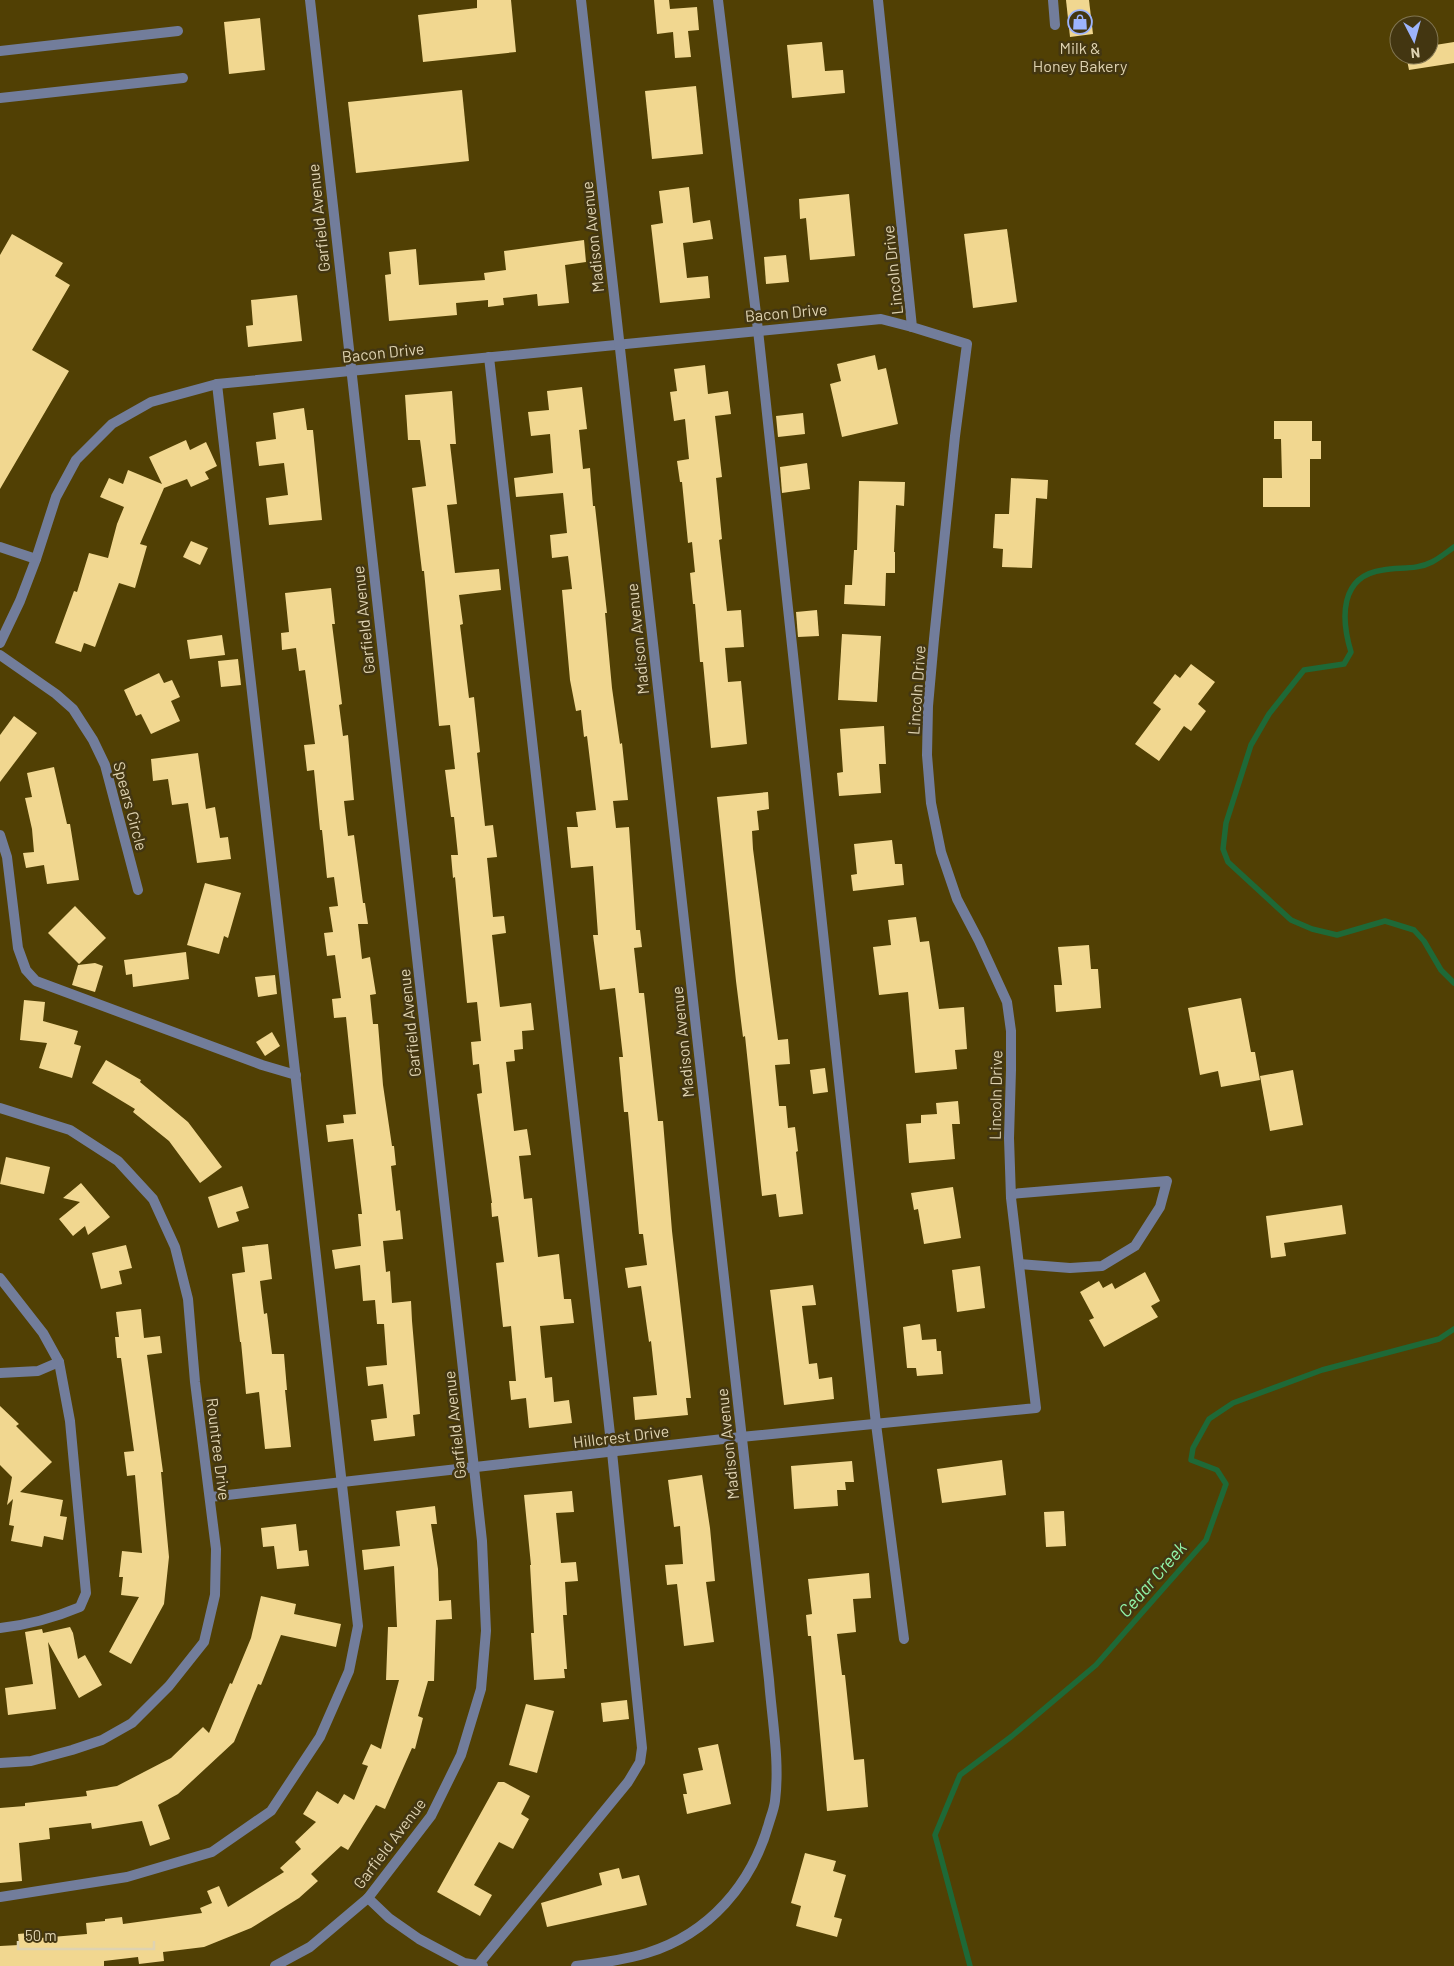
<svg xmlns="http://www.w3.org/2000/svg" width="1454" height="1966" font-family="Barlow,sans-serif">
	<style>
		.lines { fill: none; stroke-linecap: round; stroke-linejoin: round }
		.stream { stroke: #1e6937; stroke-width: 5.5 }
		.building { fill: #f1d790 }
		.lane { stroke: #727d9b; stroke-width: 10 }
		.street { stroke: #727d9b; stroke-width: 10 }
		.labels { text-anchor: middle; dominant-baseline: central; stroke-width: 5; stroke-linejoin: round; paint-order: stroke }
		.poi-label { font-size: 16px; fill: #dfd3b1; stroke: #433611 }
		.street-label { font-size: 16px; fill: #dfd3b1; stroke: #433611 }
		.water-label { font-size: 18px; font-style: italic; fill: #92f4a9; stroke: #433611 }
	</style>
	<rect width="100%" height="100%" fill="#514004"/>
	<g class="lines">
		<g class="stream">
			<path d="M 1454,547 C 1447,552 1440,558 1432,562 C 1417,570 1399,567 1383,570 C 1339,576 1341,619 1351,652 L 1344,664 L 1304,670 L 1269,714 L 1251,745 L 1226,823 L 1223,849 L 1228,862 L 1291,920 L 1312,929 L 1337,935 L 1385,921 L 1414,930 L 1424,941 L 1441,970 L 1454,983"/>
			<polyline points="970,1966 935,1835 960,1775 1012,1736 1096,1665 1206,1540 1226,1484 1217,1470 1191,1460 1193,1448 1209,1419 1233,1403 1322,1370 1439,1339 1454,1329"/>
		</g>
	</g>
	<g class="building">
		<polygon points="477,0 511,0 516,52 423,62 418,15 477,8"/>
		<polygon points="654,0 669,0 670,9 697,7 699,30 688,31 691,57 675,58 673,32 657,34"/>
		<polygon points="1066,0 1089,0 1093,34 1070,37"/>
		<polygon points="260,18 265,70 229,74 224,22"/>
		<polygon points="822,42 825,71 843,70 845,93 792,98 787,45"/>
		<polygon points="1454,42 1454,63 1409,70 1406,55 1429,55 1429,46"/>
		<polygon points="696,86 703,154 652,159 645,91"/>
		<polygon points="462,90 469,161 356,173 348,102"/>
		<polygon points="689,187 693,223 710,220 713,239 683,243 687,278 708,276 710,298 660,303 651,225 663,223 659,191"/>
		<polygon points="849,194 855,256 810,260 806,218 800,219 799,199"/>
		<polygon points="1007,229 1017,302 973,308 964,234"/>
		<polygon points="12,234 63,263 55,276 70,285 32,350 69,371 0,489 0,255"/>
		<polygon points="584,240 586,262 565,265 569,303 538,306 537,294 503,298 504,305 488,307 488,300 456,303 457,315 389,321 385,275 391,274 389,252 416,249 419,285 485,280 484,273 506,270 504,251"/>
		<polygon points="786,255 789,282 766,284 764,257"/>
		<polygon points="297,295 302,341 248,347 246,326 253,325 251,300"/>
		<polygon points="875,355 878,370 886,368 898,424 842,437 830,384 841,381 837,364"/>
		<polygon points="705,365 708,394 728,391 731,414 715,416 722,477 716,478 722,539 719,540 727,611 741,610 744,647 725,648 728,682 741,681 747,744 711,748 703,662 700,662 695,604 693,604 690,573 695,572 692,542 688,543 682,482 680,482 677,461 689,459 685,419 674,421 670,392 677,391 674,369"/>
		<polygon points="582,387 587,429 579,430 583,469 590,468 593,506 595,506 607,613 605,613 612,688 620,744 622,743 628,800 613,801 616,828 629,827 636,930 640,930 642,947 634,948 639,993 644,993 658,1121 663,1121 672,1231 691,1398 686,1398 688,1415 635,1420 633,1397 657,1395 651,1341 649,1342 641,1286 628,1288 625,1268 647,1265 643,1234 639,1234 628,1112 624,1112 619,1057 623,1057 615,988 600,990 593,935 598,935 593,866 571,868 567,827 578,827 576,812 596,810 587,736 584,737 581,710 576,711 570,680 562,590 572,589 568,556 552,558 550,535 567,533 563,493 516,497 514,478 553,473 550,434 531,436 528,412 549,410 547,391"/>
		<polygon points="452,391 456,444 450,444 457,504 447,505 455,573 499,569 501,590 459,595 463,624 460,625 469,698 474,697 480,752 477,753 485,826 493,825 497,857 487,858 493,917 504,916 506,933 492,935 500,1007 531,1003 534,1030 522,1031 523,1049 514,1050 515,1061 506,1062 514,1131 527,1129 531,1155 519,1156 524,1199 532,1198 538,1257 559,1254 564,1299 571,1299 574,1323 540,1326 545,1378 552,1377 554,1402 569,1400 572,1423 529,1428 526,1398 511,1400 509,1381 516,1381 511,1326 503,1327 496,1263 504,1262 498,1216 492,1217 491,1203 492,1203 481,1124 477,1094 482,1093 479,1064 473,1065 471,1042 481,1041 477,1002 467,1003 455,877 453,878 451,855 458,855 454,817 451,817 445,770 455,769 450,725 439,726 424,571 422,571 412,488 426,486 420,440 408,440 405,395"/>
		<polygon points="304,408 307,430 313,430 322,520 269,525 266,498 288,495 284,463 259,466 256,442 276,439 273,413"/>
		<polygon points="803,413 805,434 778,437 776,416"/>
		<polygon points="1274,421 1312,421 1312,441 1321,441 1321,459 1310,459 1310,507 1263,507 1263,478 1282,478 1281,439 1274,439"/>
		<polygon points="186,440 190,450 206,442 217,466 205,472 209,479 191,487 187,479 164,488 140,544 147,546 135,588 119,583 95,647 84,643 81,652 55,643 74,591 77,592 89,553 108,558 117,524 124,507 100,497 109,478 123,484 128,470 162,484 149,457"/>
		<polygon points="807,463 810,489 782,493 780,467"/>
		<polygon points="1011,478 1048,480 1047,499 1036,498 1032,568 1002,567 1003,549 993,548 995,514 1009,514"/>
		<polygon points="859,481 905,482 904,506 896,505 894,552 895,552 895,573 886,573 885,606 844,604 845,585 852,585 854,550 857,550"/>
		<polygon points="191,541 208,548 200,565 183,557"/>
		<polygon points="331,588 335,624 332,624 342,704 339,705 343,736 348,735 354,800 344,801 348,836 354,835 363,903 365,903 368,924 358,924 362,959 370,957 376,994 370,995 373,1024 378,1024 383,1085 392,1146 394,1146 396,1165 391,1166 396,1211 400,1210 403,1239 383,1241 386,1272 390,1271 392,1303 411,1301 412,1321 420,1414 413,1415 415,1436 374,1441 371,1420 387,1418 383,1384 368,1386 366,1367 387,1365 384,1324 377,1324 375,1300 363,1301 360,1265 335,1269 332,1250 361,1246 358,1214 362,1214 353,1139 328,1142 326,1125 344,1123 343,1115 356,1114 346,1017 334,1018 332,999 341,998 335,955 327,956 324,933 333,932 329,907 338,906 334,877 327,878 322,830 320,830 314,770 307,771 304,745 315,744 305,670 299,671 296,648 282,650 281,633 289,632 285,593"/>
		<polygon points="817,610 819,636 798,637 796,612"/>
		<polygon points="842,634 881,636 877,702 838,700"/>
		<polygon points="222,635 225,655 190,659 187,640"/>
		<polygon points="238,659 241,685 221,687 218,661"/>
		<polygon points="1191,664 1215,682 1198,704 1206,711 1191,731 1184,726 1159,761 1135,744 1161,709 1153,703 1175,674 1180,678"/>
		<polygon points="159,673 164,683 172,680 180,697 171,701 180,721 151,734 141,714 136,716 124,690"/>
		<polygon points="14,716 37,733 0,782 0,735"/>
		<polygon points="884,726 886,764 879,764 881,793 839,796 837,773 843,772 840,729"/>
		<polygon points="198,753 206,809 215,807 220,838 228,837 231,859 197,863 188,803 172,805 168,779 153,781 151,759"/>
		<polygon points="54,767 67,824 70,824 79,880 47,884 44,865 26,868 23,853 34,852 32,829 25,798 32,797 27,773"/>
		<polygon points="768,792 769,809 757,811 759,830 752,831 753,849 778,1040 788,1039 790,1064 775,1065 779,1106 786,1106 788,1128 795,1127 798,1151 796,1152 803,1214 779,1217 776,1194 762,1196 745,1036 743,1037 736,981 717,797"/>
		<polygon points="892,840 895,864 902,864 904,885 853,891 851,875 857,874 854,844"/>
		<polygon points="205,883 241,893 228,938 224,936 219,954 187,945"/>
		<polygon points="75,906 106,938 79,964 48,933"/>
		<polygon points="916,917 920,942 929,941 939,1009 964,1007 967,1049 955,1050 957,1069 915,1073 908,992 879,995 873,947 891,945 888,920"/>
		<polygon points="1089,945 1091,969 1098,969 1101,1008 1056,1012 1054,985 1062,985 1058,947"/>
		<polygon points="186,952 189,979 133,987 132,974 126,975 124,960"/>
		<polygon points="95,963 103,966 95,992 72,985 78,965"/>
		<polygon points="275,975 277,994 258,997 255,977"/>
		<polygon points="1241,998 1251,1052 1255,1052 1260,1080 1221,1087 1218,1071 1200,1075 1188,1008"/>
		<polygon points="24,1000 45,1002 43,1021 78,1031 74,1044 81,1046 72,1078 39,1068 47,1043 20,1040"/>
		<polygon points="272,1032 280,1046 265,1056 256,1042"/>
		<polygon points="106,1060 141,1080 140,1082 188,1122 222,1167 200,1183 169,1141 133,1112 135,1109 92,1083"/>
		<polygon points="825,1068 828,1092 813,1094 810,1070"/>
		<polygon points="1293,1070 1303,1125 1270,1131 1260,1076"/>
		<polygon points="958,1101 960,1124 952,1124 955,1159 909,1163 906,1124 921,1123 921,1115 937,1114 936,1103"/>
		<polygon points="6,1157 50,1167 44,1194 0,1184"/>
		<polygon points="81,1183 110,1217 88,1235 85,1226 73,1236 59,1219 80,1202 63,1198"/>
		<polygon points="242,1186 249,1208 236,1212 239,1221 218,1228 208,1197"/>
		<polygon points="953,1187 961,1238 924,1244 918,1209 914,1210 911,1193"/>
		<polygon points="1342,1205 1346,1234 1284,1243 1286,1256 1271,1258 1266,1216"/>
		<polygon points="268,1244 272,1279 260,1281 264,1314 267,1313 272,1354 284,1354 287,1390 285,1390 291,1447 265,1449 259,1392 246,1394 241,1342 240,1342 232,1274 245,1272 242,1247"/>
		<polygon points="126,1245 132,1268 119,1271 122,1284 101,1289 92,1253"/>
		<polygon points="980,1266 985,1308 957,1312 952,1270"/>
		<polygon points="1145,1272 1160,1301 1151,1306 1158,1317 1104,1347 1089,1320 1094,1318 1080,1292 1099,1281 1103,1288 1112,1283 1115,1289"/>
		<polygon points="813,1285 816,1305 802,1306 809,1364 817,1363 819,1379 832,1377 834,1399 784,1405 770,1290"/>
		<polygon points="141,1309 144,1338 160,1336 162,1353 147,1355 163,1472 161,1472 169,1557 164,1604 131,1664 109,1652 139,1597 121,1595 123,1577 119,1577 122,1551 142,1553 135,1475 127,1476 124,1452 134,1451 121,1358 117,1358 115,1337 119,1337 116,1312"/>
		<polygon points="920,1324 922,1340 936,1339 937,1351 941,1351 943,1374 917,1376 916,1368 907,1368 903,1327"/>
		<polygon points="0,1406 19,1424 16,1426 52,1462 20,1492 63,1500 60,1516 67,1517 63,1540 44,1536 42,1547 11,1541 14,1526 9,1525 13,1499 7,1505 12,1477 0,1465"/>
		<polygon points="1002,1460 1006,1495 942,1503 937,1469"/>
		<polygon points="852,1461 854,1482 845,1482 846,1490 837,1490 838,1506 794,1509 791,1466"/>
		<polygon points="702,1475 710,1528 715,1581 706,1582 714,1642 684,1646 677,1584 667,1585 665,1565 683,1564 680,1526 674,1527 668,1480"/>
		<polygon points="572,1491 574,1512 556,1513 561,1563 576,1562 578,1581 565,1582 567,1615 563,1615 567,1669 564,1669 565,1678 534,1680 531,1633 534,1633 530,1565 531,1565 524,1495"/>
		<polygon points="435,1506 437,1524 431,1524 438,1569 439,1601 451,1600 452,1619 436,1620 434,1681 428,1681 418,1716 423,1718 415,1749 412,1748 385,1809 376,1805 348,1850 341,1846 311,1874 318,1881 299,1898 251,1928 204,1947 163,1952 164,1961 139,1964 138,1957 104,1961 104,1966 0,1966 0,1946 19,1945 18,1934 40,1932 40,1938 87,1934 86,1923 105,1921 105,1919 122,1917 123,1924 202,1913 200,1908 212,1903 207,1891 219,1886 228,1907 284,1872 280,1868 301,1849 295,1842 316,1822 303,1814 317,1791 338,1804 344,1794 354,1800 368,1766 362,1764 371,1744 381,1749 399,1680 386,1680 388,1627 397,1627 394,1566 364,1570 362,1550 400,1546 396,1511"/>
		<polygon points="1064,1511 1066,1546 1046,1547 1044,1512"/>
		<polygon points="296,1524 299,1551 307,1550 309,1566 277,1569 274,1546 263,1547 261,1528"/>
		<polygon points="869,1573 871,1598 853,1599 856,1632 837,1634 842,1675 845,1675 854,1760 864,1759 868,1807 827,1811 811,1636 808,1636 806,1615 812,1614 808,1579"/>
		<polygon points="261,1596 296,1604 294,1614 341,1624 336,1647 281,1635 261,1685 258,1684 234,1742 178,1794 158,1805 170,1839 150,1846 142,1821 92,1829 91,1823 49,1828 50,1839 19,1843 22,1881 0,1883 0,1808 25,1806 25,1803 87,1796 86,1791 117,1786 171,1758 203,1727 209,1733 230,1683 232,1684 251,1638"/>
		<polygon points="70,1627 73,1633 78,1659 85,1655 102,1685 79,1698 48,1642 56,1709 8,1715 5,1688 33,1684 25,1632 42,1629 43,1633"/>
		<polygon points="627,1700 629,1719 603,1722 601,1703"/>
		<polygon points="526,1704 554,1711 537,1773 509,1765"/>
		<polygon points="718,1744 731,1804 687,1814 683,1794 687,1794 683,1774 703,1770 698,1748"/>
		<polygon points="498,1782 504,1782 530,1796 521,1814 529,1819 513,1849 499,1842 474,1885 492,1895 480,1916 437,1892"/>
		<polygon points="805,1853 836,1861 833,1871 846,1875 834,1917 842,1919 837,1937 796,1926 801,1906 791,1903"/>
		<polygon points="619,1868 622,1879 639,1875 647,1905 547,1927 541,1903 602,1885 599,1873"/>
	</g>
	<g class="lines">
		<g class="lane">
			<polyline points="718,0 758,330 876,1424 904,1639"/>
			<polyline points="1053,0 1055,25"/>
			<polyline points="0,51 178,31"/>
			<polyline points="0,98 183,78"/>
			<polyline points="0,835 7,857 18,948 26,970 36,981 262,1065 296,1075"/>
			<polyline points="1011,1194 1167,1181 1160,1207 1135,1246 1102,1266 1070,1268 1019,1264"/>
			<path d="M 0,1278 L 43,1333 L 59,1362 L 70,1421 L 86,1593 L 80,1607 C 54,1618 27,1625 0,1628"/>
			<polyline points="0,1373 38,1371 59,1362"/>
			<polyline points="0,1897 127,1877 212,1852 271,1811 320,1737 349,1671 358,1626 217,384"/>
			<polyline points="478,1965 628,1782 640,1762 642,1748 612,1452 489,357"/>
		</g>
		<g class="street">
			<polyline points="0,547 36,559"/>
			<polyline points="0,643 20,601 36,559 56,497 76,460 112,424 151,402 217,384 881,319 912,327"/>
			<polyline points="0,655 56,694 73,709 93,740 105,765 138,890"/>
			<polyline points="0,1108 70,1130 118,1161 153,1199 175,1247 188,1299 195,1382 216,1549 215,1595 204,1642 169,1686 132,1723 102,1740 72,1750 31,1761 0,1763"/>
			<polyline points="210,1497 741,1437 1036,1408 1011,1198 1009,1138 1011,1070 1011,1031 1007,1002 979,941 957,899 941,852 931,803 927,755 928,706 934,639 955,436 967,344 912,327 878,0"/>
			<polyline points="368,1898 389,1918 419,1939 464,1963 483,1966"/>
			<polyline points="275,1966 310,1947 368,1898 431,1816 461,1755 481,1689 486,1631 482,1541 474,1468 310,0"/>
			<path d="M 576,1966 C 600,1963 624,1960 647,1953 C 709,1934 752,1884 769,1823 C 771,1816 774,1809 775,1801 C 780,1762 772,1720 769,1680 L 581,0"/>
		</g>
	</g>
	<defs>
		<g id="shop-ring" transform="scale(1.25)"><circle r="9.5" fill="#433611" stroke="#9db4fd" stroke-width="1.5"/><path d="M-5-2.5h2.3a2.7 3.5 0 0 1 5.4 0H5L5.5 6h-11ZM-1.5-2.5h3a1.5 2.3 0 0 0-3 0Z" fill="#9db4fd"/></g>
	</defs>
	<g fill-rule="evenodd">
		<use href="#shop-ring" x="1080" y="22"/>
	</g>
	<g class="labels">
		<g class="poi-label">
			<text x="1080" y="47">Milk &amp;<tspan x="1080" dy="18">Honey Bakery</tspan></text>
		</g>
		<g class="street-label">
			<text transform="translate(318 218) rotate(-96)">Garfield Avenue</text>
			<text transform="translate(592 237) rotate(-96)">Madison Avenue</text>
			<text transform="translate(892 270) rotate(-96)">Lincoln Drive</text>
			<text transform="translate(786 312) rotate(-5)">Bacon Drive</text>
			<text transform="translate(383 352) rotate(-6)">Bacon Drive</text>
			<text transform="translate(363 620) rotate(-96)">Garfield Avenue</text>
			<text transform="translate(637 639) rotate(-96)">Madison Avenue</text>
			<text transform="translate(916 690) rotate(-86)">Lincoln Drive</text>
			<text transform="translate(131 806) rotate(75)">Spears Circle</text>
			<text transform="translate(409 1023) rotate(-96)">Garfield Avenue</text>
			<text transform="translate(682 1042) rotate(-96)">Madison Avenue</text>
			<text transform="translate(995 1095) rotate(-89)">Lincoln Drive</text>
			<text transform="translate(454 1425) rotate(-96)">Garfield Avenue</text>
			<text transform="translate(621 1436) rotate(-7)">Hillcrest Drive</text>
			<text transform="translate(727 1444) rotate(-96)">Madison Avenue</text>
			<text transform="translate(219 1449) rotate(83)">Rountree Drive</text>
			<text transform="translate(389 1843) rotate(-53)">Garfield Avenue</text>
		</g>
		<g class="water-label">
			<text transform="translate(1152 1579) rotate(-49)">Cedar Creek</text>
		</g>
	</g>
	<g transform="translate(1414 40) rotate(174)"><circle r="24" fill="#433611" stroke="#817551"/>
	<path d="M0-4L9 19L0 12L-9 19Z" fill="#9db4fd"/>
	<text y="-8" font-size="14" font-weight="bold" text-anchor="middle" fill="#dfd3b1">N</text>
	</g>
	<path d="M18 1941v8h136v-8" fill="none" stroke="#dfd3b1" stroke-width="2.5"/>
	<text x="25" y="1941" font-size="15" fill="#dfd3b1" stroke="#433611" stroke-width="4" paint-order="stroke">50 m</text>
</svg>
